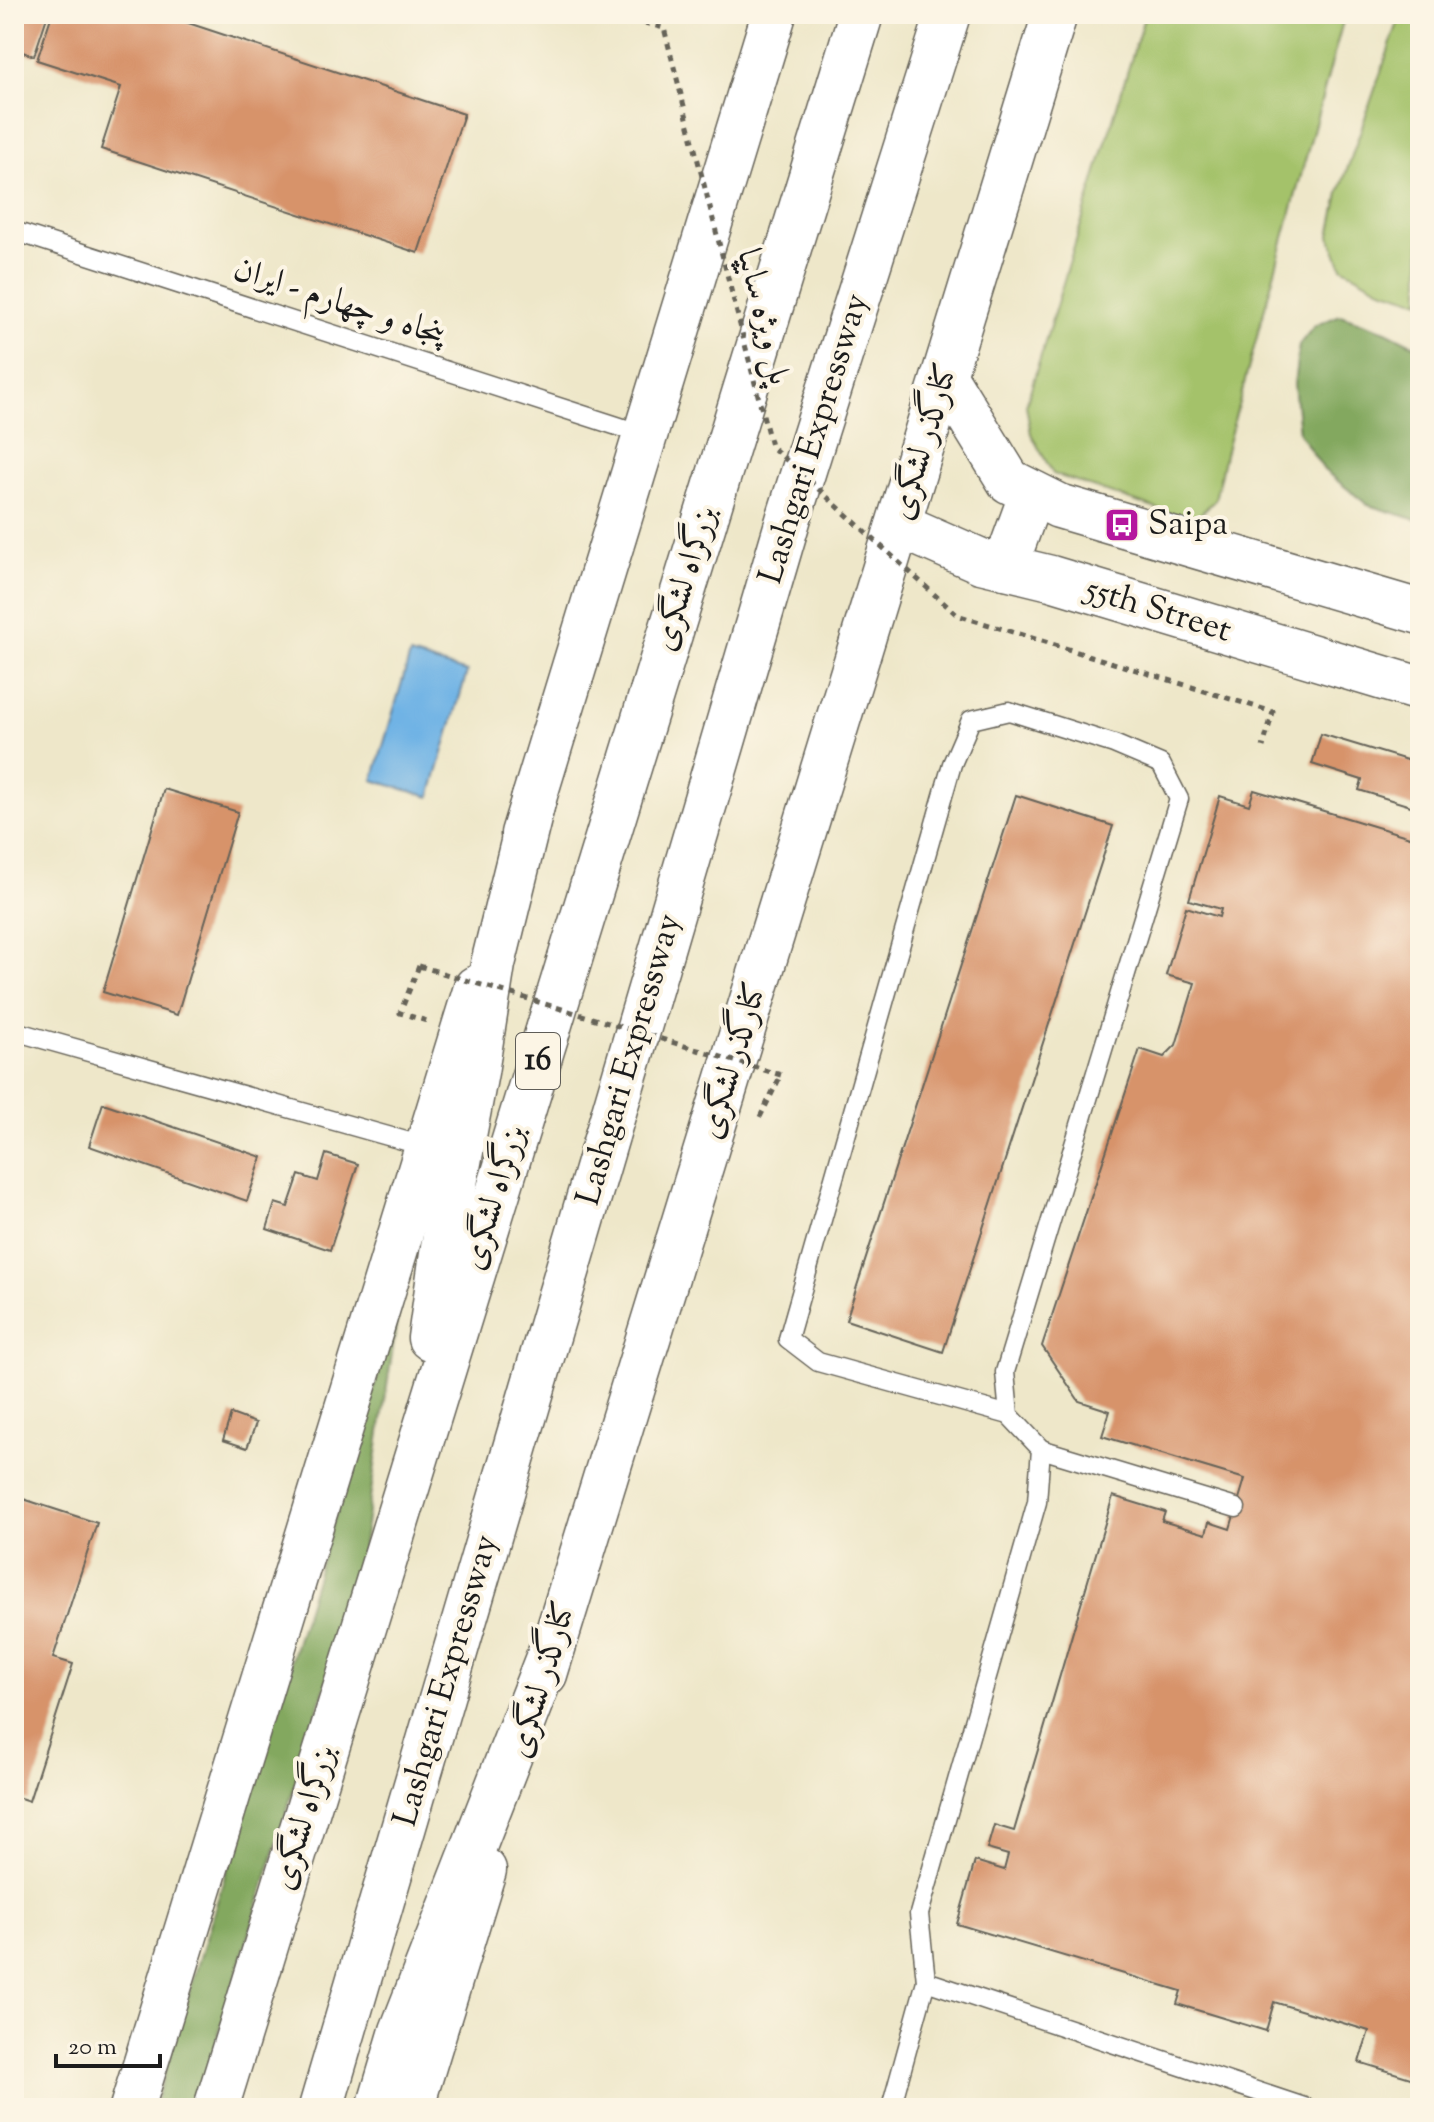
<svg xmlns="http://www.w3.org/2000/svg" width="1434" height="2122" font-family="'Sorts Mill Goudy',Amiri,serif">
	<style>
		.green { fill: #a4c26a; stroke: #606f43; stroke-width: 2 }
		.forest { fill: #83a85e; stroke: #50623d; stroke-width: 2 }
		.water { fill: #70b3e5; stroke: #466880; stroke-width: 2 }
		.building { fill: #d7936a }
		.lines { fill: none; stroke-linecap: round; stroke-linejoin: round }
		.lane-casing { stroke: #666359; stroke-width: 21 }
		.secondary-casing { stroke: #666359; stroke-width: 47 }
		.primary-casing { stroke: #666359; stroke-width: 47 }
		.highway-casing { stroke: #666359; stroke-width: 47 }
		.path { stroke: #666359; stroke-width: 5; stroke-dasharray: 6 6; stroke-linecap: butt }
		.lane { stroke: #fff; stroke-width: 18 }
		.secondary { stroke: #fff; stroke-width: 44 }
		.primary { stroke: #fff; stroke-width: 44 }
		.highway { stroke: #fff; stroke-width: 44 }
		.path-bridge { stroke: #666359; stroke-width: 5; stroke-dasharray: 6 6; stroke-linecap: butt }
		.labels { text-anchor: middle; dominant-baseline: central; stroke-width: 8; stroke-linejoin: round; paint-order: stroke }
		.shield { fill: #fcf5e5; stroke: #5f5d58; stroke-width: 2 }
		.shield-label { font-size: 32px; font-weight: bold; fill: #1c1c1c }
		.street-label { font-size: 34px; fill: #1c1c1c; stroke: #fcf5e5 }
		.poi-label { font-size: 34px; fill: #1c1c1c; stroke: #fcf5e5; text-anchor: start }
	</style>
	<rect width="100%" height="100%" fill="#fcf5e5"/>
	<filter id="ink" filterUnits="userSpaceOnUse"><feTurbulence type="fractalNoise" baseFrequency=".0125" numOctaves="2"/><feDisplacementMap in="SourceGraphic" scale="16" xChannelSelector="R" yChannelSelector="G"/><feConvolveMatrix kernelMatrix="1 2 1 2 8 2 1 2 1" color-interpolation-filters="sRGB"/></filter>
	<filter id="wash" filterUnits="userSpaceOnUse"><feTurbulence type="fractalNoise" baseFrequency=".006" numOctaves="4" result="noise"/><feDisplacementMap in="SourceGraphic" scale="32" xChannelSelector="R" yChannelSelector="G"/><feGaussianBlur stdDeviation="1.8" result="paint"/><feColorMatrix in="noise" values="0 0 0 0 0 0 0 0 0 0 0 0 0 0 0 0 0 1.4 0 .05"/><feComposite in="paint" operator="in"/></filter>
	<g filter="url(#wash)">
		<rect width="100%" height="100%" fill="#eee7c9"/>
		<g class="green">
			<polygon points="1145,14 1345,14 1225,454 1215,500 1193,521 1053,474 1031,434 1026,405"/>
			<polygon points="1401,14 1420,14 1420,301 1379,288 1342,267 1330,236 1339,193"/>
		</g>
		<g class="forest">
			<polygon points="1340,315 1386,331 1420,348 1420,521 1368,505 1324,470 1299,433 1294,384 1299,345 1314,326"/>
			<polygon points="399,1307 358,1578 196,2108 154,2108"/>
		</g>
		<polygon class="water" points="410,655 467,672 430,797 373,780"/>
		<g id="blocks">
			<g class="building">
				<polygon points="14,14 48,14 34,56 14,49"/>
				<polygon points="52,14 130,14 143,18 144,14 161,14 464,114 418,253 101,149 121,87 37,60"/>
				<polygon points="1321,734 1420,764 1420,809 1359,790 1362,780 1312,764"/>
				<polygon points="164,789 238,812 177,1015 103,992"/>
				<polygon points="1254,790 1420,840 1420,2081 1359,2062 1369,2031 1274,2002 1266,2031 1177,2004 1181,1991 957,1924 975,1861 1004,1870 1008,1855 987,1849 994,1825 1014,1831 1113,1496 1165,1512 1162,1521 1206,1534 1209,1522 1230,1529 1245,1479 1102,1436 1110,1411 1079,1401 1042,1346 1140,1049 1164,1057 1176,1045 1195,983 1166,975 1186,907 1219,917 1221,909 1189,900 1220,796 1249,805"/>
				<polygon points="1016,795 1113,826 943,1352 846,1320"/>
				<polygon points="103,1103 262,1157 247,1201 89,1146"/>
				<polygon points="326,1154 358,1164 330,1250 267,1229 275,1203 288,1207 299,1175 318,1181"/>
				<polygon points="231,1414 256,1423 247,1448 223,1440"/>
				<polygon points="14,1496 97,1523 53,1658 73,1664 29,1801 14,1796"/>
			</g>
		</g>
	</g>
	<g filter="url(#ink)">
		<use href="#blocks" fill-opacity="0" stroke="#666359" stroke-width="2"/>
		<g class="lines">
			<g class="lane-casing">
				<g id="lane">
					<polyline points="14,231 645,435"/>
					<polyline points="14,1031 427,1147"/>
					<polyline points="1041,1449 1236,1508"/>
					<polyline points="926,1981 1307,2108"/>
					<polyline points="891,2108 926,1981 919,1914 1037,1502 1041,1449 1009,1415 818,1362 788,1339 952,764 971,720 1009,711 1114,744 1161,764 1179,799 1005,1372 1009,1415"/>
				</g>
			</g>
			<g class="secondary-casing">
				<g id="secondary">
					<polyline points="945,377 1009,481 1059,506 1420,612"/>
					<polyline points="899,525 981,561 1051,578 1420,689"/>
					<polyline points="1005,567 1032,493"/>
				</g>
			</g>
			<g class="primary-casing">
				<g id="primary">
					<polyline points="523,834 774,14"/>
					<polyline points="545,1674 1055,14"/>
					<polyline points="132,2108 476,988"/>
					<polyline points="411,2108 484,1870"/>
				</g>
			</g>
			<g class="highway-casing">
				<g id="highway">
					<polyline points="430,1338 443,1247 476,1072 493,964 534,798"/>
					<polyline points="216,2108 861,14"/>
					<polyline points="321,2108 789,517 948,14"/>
					<polyline points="379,2108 402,2031 556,1637"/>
				</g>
			</g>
			<g class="path">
				<polyline points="419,966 400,1013 427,1021"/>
				<polyline points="760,1117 781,1075"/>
			</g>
			<use href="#lane" class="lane"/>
			<use href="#secondary" class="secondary"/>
			<use href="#primary" class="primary"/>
			<use href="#highway" class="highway"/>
			<g class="path-bridge">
				<polyline points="609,14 664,28 771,446 957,615 1273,712 1263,747"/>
				<polyline points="419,966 781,1075"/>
			</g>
		</g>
	</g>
	<defs>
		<g id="bus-square" transform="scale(1.8)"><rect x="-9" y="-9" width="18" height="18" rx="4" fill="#b5179e" stroke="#fcf5e5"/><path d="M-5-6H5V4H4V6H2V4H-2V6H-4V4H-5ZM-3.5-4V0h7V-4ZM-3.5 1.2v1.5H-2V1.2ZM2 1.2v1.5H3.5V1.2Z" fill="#fff"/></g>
	</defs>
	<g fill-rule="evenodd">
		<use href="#bus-square" x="1122" y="525"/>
	</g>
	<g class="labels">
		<rect class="shield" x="516" y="1033" width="44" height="56" rx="6"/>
		<g class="shield-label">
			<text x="538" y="1061">16</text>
		</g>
		<g class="street-label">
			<text transform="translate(339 303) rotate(18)">پنجاه و چهارم - ایران</text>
			<text transform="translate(763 317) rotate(76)">پل ویژه سایپا</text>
			<text transform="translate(815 439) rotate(-73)">Lashgari Expressway</text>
			<text transform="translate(925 442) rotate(-73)">کنارگذر لشگری</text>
			<text transform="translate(686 579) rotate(-73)">بزرگراه لشگری</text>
			<text transform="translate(1158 611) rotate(17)">55th Street</text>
			<text transform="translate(630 1060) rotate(-74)">Lashgari Expressway</text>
			<text transform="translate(734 1061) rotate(-73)">کنارگذر لشگری</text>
			<text transform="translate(495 1198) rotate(-73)">بزرگراه لشگری</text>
			<text transform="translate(543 1680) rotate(-73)">کنارگذر لشگری</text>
			<text transform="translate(447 1681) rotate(-74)">Lashgari Expressway</text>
			<text transform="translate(305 1818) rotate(-73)">بزرگراه لشگری</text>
		</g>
		<g class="poi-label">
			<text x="1148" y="525">Saipa</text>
		</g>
	</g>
	<rect width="1434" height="2122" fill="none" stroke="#fcf5e5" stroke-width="48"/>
	<path d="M56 2054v12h104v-12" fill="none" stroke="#1c1c1c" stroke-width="4"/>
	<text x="68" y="2054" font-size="24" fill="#1c1c1c" stroke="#fcf5e5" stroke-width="6" paint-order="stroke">20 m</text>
</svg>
